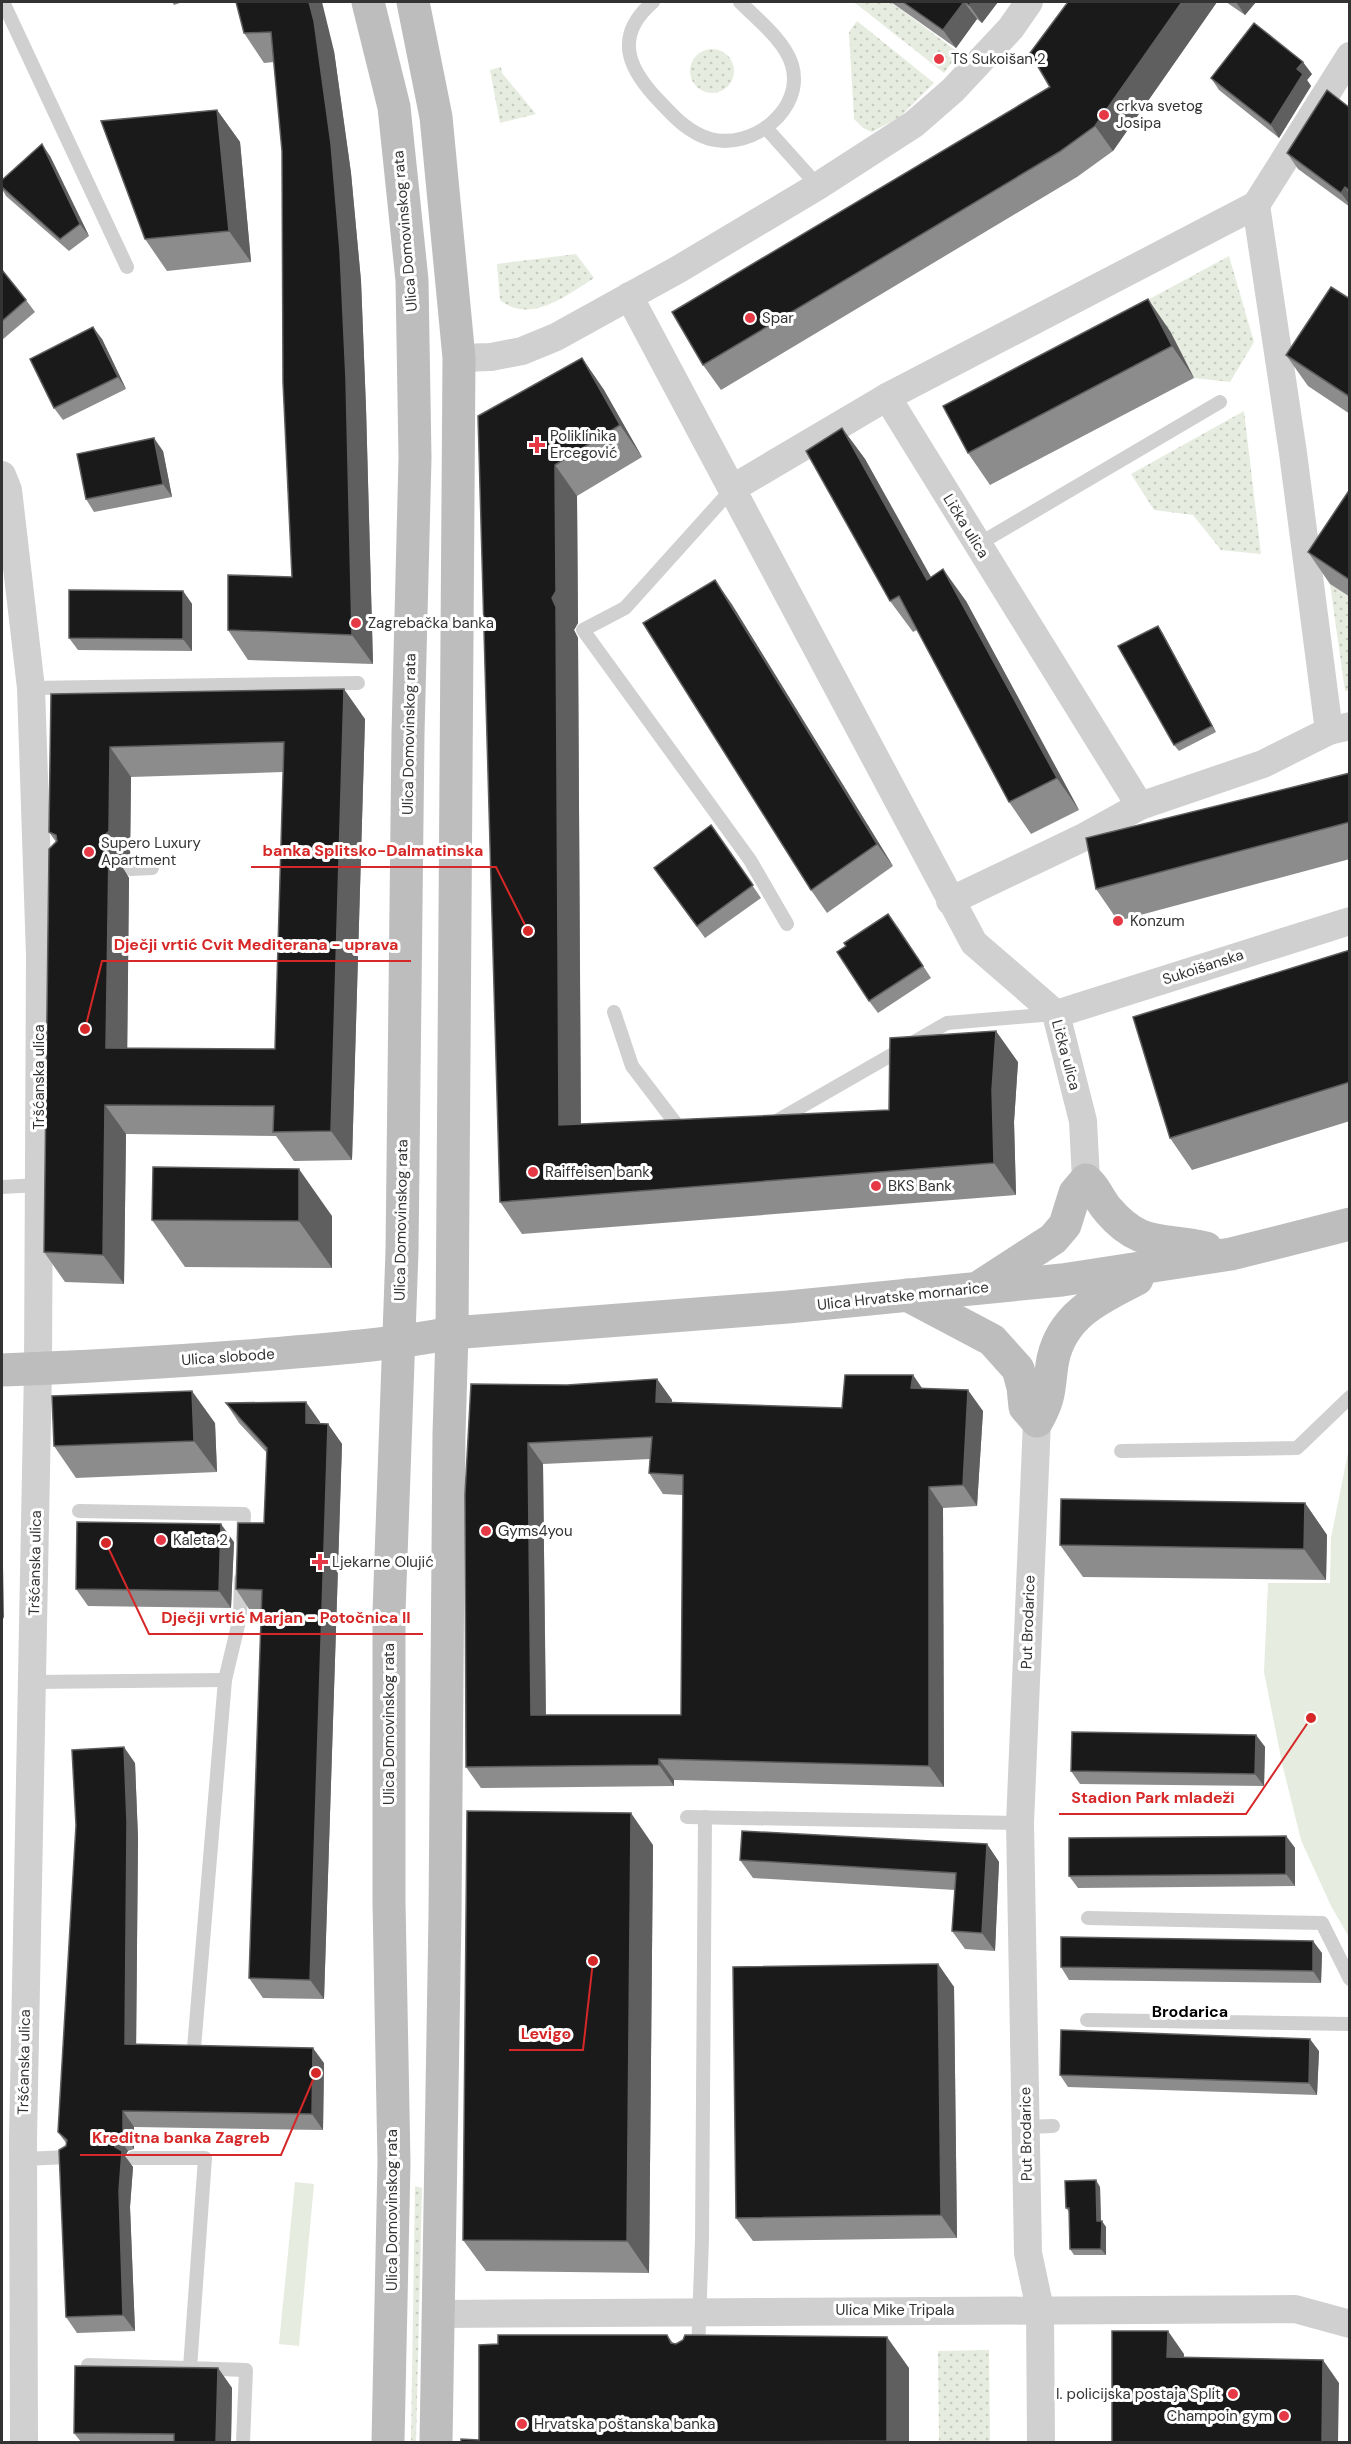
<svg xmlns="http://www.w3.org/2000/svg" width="1351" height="2444" font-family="'DM Sans',sans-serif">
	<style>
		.grass { fill: url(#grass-dots) }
		.pitch { fill: #e6ecdf }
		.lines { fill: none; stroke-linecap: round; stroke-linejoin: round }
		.lane { stroke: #d0d0d0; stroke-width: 14 }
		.street { stroke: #d0d0d0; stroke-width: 28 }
		.secondary { stroke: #bdbdbd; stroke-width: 33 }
		.wall { fill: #8c8c8c; fill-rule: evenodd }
		.shaded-wall { fill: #5f5f5f }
		.building { fill: #1a1a1a; stroke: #5f5f5f; stroke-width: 1.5; fill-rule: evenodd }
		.poi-dot { fill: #e63946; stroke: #fff; stroke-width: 2 }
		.labels { text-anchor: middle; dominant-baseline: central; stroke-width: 6; stroke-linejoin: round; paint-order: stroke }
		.poi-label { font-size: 15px; fill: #333; stroke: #fff; text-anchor: start }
		.street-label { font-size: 15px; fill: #333; stroke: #fff }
		.neighbourhood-label { font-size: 16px; font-weight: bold; fill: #000; stroke: #fff }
		.leader { fill: none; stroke: #d62828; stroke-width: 2 }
		.callout-dot { fill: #d62828; stroke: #fff; stroke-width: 2 }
		.callout-label { font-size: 16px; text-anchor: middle; font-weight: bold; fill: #d62828; stroke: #fff; stroke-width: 6; stroke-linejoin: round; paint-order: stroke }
	</style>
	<defs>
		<pattern id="grass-dots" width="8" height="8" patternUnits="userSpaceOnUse" patternTransform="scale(1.5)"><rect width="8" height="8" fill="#e6ecdf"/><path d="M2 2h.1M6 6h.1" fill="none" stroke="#c6cbc0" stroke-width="1.8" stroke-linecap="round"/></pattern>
	</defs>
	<rect width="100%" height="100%" fill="#fff"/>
	<g class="grass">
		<polygon points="854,2 891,2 959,53 944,73"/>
		<polygon points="857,21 934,83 900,117 872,132 863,128 854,119 849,32"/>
		<circle cx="712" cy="71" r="22"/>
		<polygon points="501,67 502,73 536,114 500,123 490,70"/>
		<path d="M 576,254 L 594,278 C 567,295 530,325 500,300 L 497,264 Z"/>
		<polygon points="1229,256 1254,342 1230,382 1194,378 1170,331 946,409"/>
		<polygon points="1244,411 1261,554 1221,550 1193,515 1154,510 1131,474"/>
		<polygon points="1330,584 1349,597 1350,690 1345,691"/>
		<polygon points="415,2186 422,2188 416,2442 411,2442"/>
		<polygon points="989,2350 990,2442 939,2442 938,2351"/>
	</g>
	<g class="pitch">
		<polygon points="1349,1448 1349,1937 1331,1906 1301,1840 1282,1763 1264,1672 1268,1583 1330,1583 1331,1538"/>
		<polygon points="295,2182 314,2184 299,2346 279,2344"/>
	</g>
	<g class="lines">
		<g class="lane">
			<polyline points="3,2 127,267"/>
			<path d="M 653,2 C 611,38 630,72 663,105 C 676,119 690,133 710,139 C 752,150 805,110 792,65 C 785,41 757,19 740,2"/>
			<polyline points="766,128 818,186"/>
			<polyline points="733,488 625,608 583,630 750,860 787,924"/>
			<polyline points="977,545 1220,402"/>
			<polyline points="31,688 358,683"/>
			<polyline points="131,869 152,868"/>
			<polyline points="614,1012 632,1066 683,1133"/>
			<polyline points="773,1123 947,1023 1054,1014"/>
			<polyline points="2,1187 39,1185"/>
			<polyline points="1121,1451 1297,1448 1350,1397"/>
			<polyline points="79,1511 244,1514 243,1539"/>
			<polyline points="33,1682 225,1680"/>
			<polyline points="687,1817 1020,1823"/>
			<polyline points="1088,1918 1322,1923 1350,1979"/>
			<polyline points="1087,2020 1350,2024"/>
			<polyline points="194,2048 225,1680 240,1617 241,1579"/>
			<polyline points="1026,2127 1053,2126"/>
			<polyline points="133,2158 205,2158 190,2368 246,2370 243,2442"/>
			<polyline points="23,2159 69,2157"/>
			<polyline points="698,2352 702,2239 705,1817"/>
			<polyline points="88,2365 188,2368"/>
		</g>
		<g class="street">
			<polyline points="1256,205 1293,453 1329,731"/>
			<polyline points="629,296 974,943 1056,1014 1083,1121 1086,1180"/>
			<polyline points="459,358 491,357 522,351 556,337 679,269 818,186 914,124 953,90 1011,28 1029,2"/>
			<polyline points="887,397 1140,806"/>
			<polyline points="2,475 8,490 31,688 40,956 38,1369 23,2140 24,2442"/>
			<polyline points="733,488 887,397 1256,205 1350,56"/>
			<polyline points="950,901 1082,838 1140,806 1263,764 1329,731 1350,726"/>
			<polyline points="1056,1014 1350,921"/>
			<polyline points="1037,1421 1020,1823 1028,2253 1040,2309 1041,2442"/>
			<polyline points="438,2314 1295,2309 1350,2324"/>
		</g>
		<g class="secondary">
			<polyline points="368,2 394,107 412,280 415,458 408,734 402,1251 389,1612 389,1902 394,2162 388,2442"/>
			<polyline points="413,2 436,117 459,358 452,1333 449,1434 445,1915 436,2442"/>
			<path d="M 982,1285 L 1053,1239 L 1065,1225 L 1075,1193 L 1086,1180 C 1097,1189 1098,1199 1108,1210 C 1140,1248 1162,1238 1206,1248"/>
			<path d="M 907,1295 L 992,1340 L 1018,1369 L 1023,1387 L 1025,1407 L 1037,1421 C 1052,1395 1048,1386 1053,1359 C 1063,1314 1100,1298 1137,1279"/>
			<path d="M 2,1370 C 84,1367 166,1362 248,1356 C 317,1350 385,1346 452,1333 L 788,1307 L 1062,1280 L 1231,1254 L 1350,1224"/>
		</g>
	</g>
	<g class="wall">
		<polygon points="172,2 183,2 174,5"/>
		<polygon points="236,2 334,51 351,173 361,281 366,408 373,664 248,660 228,630 292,577 282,151 274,62 264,63 244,33"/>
		<polygon points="891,2 998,2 982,23 977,19 956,48"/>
		<polygon points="1068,2 1217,2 1113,151 1077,177 721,390 703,365 1050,87"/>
		<polygon points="1226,2 1256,2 1245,15"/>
		<polygon points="1312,74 1307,80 1311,86 1279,138 1219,90 1211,78"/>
		<polygon points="1350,108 1350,207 1298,169 1287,153"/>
		<polygon points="217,110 240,142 251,262 167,271 145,239"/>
		<polygon points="50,156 89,236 69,251 6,196 2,189 2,180"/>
		<polygon points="2,270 26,300 35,312 2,340"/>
		<polygon points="1350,299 1350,414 1308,386 1286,355"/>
		<polygon points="1170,331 1194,378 990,485 968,453"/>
		<polygon points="102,339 126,389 63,420 54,408"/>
		<polygon points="582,358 604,390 642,457 577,496 578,623 574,630 578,638 581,1124 889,1110 1018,1062 1014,1122 1016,1195 522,1234 500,1202 478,416"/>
		<polygon points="842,428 865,459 931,578 966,601 1079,810 1031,834 1009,802 917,630 913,632 890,601"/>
		<polygon points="163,451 172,497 94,512 86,499"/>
		<polygon points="1350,489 1350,597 1330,584 1308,552"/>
		<polygon points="183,591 192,604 192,651 78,650 69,638"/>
		<polygon points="731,603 893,866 827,913 811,890"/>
		<polygon points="1162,632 1216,732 1179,751 1174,745"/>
		<path d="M 51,694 L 365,719 L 352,1160 L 294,1161 L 276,1136 L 126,1134 L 124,1284 L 65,1282 L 44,1252 L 56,842 L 49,832 ZM 283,772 L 275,1049 L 127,1048 L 129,878 L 123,868 L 130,860 L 131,777 Z"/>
		<polygon points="1350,773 1350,859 1118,921 1096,889"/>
		<polygon points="711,825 761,898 705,938 654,868"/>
		<polygon points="897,926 931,978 878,1013 869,1001"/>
		<polygon points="1350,950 1350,1121 1192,1170 1170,1138"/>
		<polygon points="332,1216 332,1268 185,1267 152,1220"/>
		<path d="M 913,1375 L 922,1388 L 983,1411 L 977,1506 L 943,1508 L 944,1787 L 674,1780 L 674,1786 L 481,1788 L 466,1767 L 465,1494 L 567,1385 L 657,1379 L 672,1400 L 671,1403 L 842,1408 ZM 650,1459 L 649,1473 L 663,1494 L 683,1495 L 681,1715 L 546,1715 L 543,1464 Z"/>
		<polygon points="226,1403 320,1422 320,1424 328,1424 342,1444 324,1999 263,1998 249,1978 262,1609 249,1609 236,1589 264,1523 267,1453 239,1423"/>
		<polygon points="215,1423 217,1472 76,1478 54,1446"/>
		<polygon points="1305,1503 1327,1535 1326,1580 1083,1577 1060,1545"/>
		<polygon points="234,1542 231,1608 88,1606 76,1589"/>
		<polygon points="1256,1735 1265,1747 1264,1786 1080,1784 1071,1771"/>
		<polygon points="135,1763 138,1838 136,2045 324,2063 323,2130 134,2127 134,2149 128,2151 125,2156 133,2167 130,2207 135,2331 77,2333 66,2317 66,2143 58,2132"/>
		<polygon points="1286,1836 1295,1848 1295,1886 1078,1888 1069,1876"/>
		<polygon points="987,1844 999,1862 995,1951 965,1949 952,1931 955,1890 753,1878 740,1860"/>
		<polygon points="653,1845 649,2273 486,2271 463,2240"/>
		<polygon points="1322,1953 1321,1983 1069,1980 1061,1967"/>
		<polygon points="938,1964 954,1987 957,2238 753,2241 736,2218"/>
		<polygon points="1319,2051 1317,2095 1068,2087 1060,2075"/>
		<polygon points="1100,2187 1101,2221 1106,2227 1106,2255 1074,2255 1070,2249 1070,2213 1066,2208"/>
		<polygon points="667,2335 673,2343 676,2344 909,2368 909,2442 461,2442 479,2440"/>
		<polygon points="218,2368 232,2388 231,2442 81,2442 74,2433"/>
	</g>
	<g class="shaded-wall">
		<polygon points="309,2 322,2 334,51 351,173 361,281 366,408 373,664 352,635"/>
		<polygon points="964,2 977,19 956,48 943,30"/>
		<polygon points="972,2 998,2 982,23 969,5"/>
		<polygon points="1182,2 1217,2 1113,151 1095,126"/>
		<polygon points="1236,2 1256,2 1245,15"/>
		<polygon points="1303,62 1312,74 1307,80 1311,86 1279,138 1271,125 1297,69"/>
		<polygon points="217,110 240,142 251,262 229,231"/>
		<polygon points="42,144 50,156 89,236 80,224"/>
		<polygon points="1345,187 1350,195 1350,205 1341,193"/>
		<polygon points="1148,299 1170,331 1194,378 1172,346"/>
		<polygon points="93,327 102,339 126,389 118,377"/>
		<polygon points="582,358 604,390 642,457 620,425"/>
		<polygon points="842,428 865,459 950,611 927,580"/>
		<polygon points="154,438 163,451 172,497 163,484"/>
		<polygon points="555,465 577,496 578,623 574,630 578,638 581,1157 559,1125 552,598"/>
		<polygon points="943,569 966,601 1079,810 1057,778"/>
		<polygon points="715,580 731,603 893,866 877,844"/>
		<polygon points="183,591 192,604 192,651 183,639"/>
		<polygon points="1158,626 1162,632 1216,732 1212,726"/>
		<polygon points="344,689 365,719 352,1160 331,1131"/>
		<polygon points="110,747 131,777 130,860 123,868 129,878 127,1077 106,1048 103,845 101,839"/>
		<polygon points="996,1031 1018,1062 1014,1122 1016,1195 994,1163 992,1090"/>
		<polygon points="105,1105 126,1134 124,1284 103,1255"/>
		<polygon points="299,1169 332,1216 332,1268 299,1221"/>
		<polygon points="913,1375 927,1396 911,1388"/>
		<polygon points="657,1379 672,1400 670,1423 656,1402"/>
		<polygon points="968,1390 983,1411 977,1506 963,1485"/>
		<polygon points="192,1391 215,1423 217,1472 194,1441"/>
		<polygon points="306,1402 320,1422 320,1443 306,1423"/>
		<polygon points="328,1424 342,1444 324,1999 310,1980"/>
		<polygon points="528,1443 543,1464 546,1736 531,1715"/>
		<polygon points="929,1487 943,1508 944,1787 929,1766"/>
		<polygon points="1305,1503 1327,1535 1326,1580 1304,1549"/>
		<polygon points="2,1511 4,1619 2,1615"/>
		<polygon points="221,1524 234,1542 231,1608 219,1591"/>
		<polygon points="1256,1735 1265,1747 1264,1786 1255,1774"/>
		<polygon points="124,1747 135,1763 138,1838 136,2060 125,2044"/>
		<polygon points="659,1759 674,1780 674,1786 659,1765"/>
		<polygon points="631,1813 653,1845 649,2273 627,2241"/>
		<polygon points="1286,1836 1295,1848 1295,1886 1286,1874"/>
		<polygon points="987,1844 999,1862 995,1951 982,1933"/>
		<polygon points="1313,1941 1322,1953 1321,1983 1313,1971"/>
		<polygon points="938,1964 954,1987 957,2238 941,2215"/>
		<polygon points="1310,2039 1319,2051 1317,2095 1309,2083"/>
		<polygon points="313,2048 324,2063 323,2130 312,2114"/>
		<polygon points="123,2111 134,2127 134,2149 123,2133"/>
		<polygon points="117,2135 128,2151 125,2156 133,2167 130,2207 135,2331 123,2315 115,2147 113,2142"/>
		<polygon points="1096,2180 1100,2187 1101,2228 1097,2221"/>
		<polygon points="1102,2221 1106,2227 1106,2255 1101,2249"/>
		<polygon points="1168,2331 1184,2354 1183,2379 1167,2357"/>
		<polygon points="887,2337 909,2368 909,2442 888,2442 887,2441"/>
		<polygon points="1323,2360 1339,2383 1338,2442 1322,2442"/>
		<polygon points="218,2368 232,2388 231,2442 216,2442"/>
	</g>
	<g class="building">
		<polygon points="236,2 309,2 314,21 331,144 340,251 346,379 352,635 228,630 228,575 292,577 283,382 282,151 271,32 244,33"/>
		<polygon points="903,2 964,2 943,30"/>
		<polygon points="965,2 972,2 969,5"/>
		<polygon points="1068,2 1182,2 1095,126 1059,152 703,365 672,312 1050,87 1030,53"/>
		<polygon points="1254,23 1303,62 1297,69 1303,74 1271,125 1211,78"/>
		<polygon points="1327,90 1350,108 1350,191 1345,187 1341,193 1287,153"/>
		<polygon points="217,110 229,231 145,239 101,121"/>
		<polygon points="42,144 80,224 60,239 2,187 2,180"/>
		<polygon points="2,270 26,300 2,321"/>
		<polygon points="1331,287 1350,299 1350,397 1286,355"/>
		<polygon points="1148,299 1172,346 968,453 943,406"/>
		<polygon points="93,327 118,377 54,408 30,359"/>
		<polygon points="582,358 620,425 555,465 556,591 552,598 556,607 559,1125 889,1110 890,1038 996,1031 992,1090 994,1163 500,1202 478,416"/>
		<polygon points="842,428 927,580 943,569 1057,778 1009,802 899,596 890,601 806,451"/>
		<polygon points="154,438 163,484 86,499 77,454"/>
		<polygon points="1350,489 1350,580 1308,552"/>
		<polygon points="715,580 877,844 811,890 643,623"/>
		<polygon points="69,590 183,591 183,639 69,638"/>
		<polygon points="1158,626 1212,726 1174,745 1118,646"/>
		<path d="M 344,689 L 331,1131 L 273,1132 L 274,1106 L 105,1105 L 103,1255 L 44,1252 L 49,849 L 57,841 L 56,835 L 49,832 L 51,694 ZM 284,742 L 275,1049 L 106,1048 L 109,848 L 103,845 L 101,839 L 109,831 L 110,747 Z"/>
		<polygon points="1350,773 1350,822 1096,889 1086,838"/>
		<polygon points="711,825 753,885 697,926 654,868"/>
		<polygon points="888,914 923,966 869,1001 837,952 846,946 844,943"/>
		<polygon points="1350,950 1350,1082 1170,1138 1133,1017"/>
		<polygon points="153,1167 299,1169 299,1221 152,1220"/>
		<path d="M 845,1375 L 913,1375 L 911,1388 L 968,1390 L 963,1485 L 929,1487 L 929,1766 L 659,1759 L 659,1765 L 466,1767 L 465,1494 L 471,1384 L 567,1385 L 657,1379 L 656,1402 L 842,1408 ZM 652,1437 L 649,1473 L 683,1475 L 681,1715 L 531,1715 L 528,1443 Z"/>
		<polygon points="192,1391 194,1441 54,1446 52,1396"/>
		<polygon points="306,1402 306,1423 328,1424 310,1980 249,1978 262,1590 236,1589 238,1523 264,1523 267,1448 226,1403"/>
		<polygon points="1061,1499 1305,1503 1304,1549 1060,1545"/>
		<polygon points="77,1522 221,1524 219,1591 76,1589"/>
		<polygon points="1072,1732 1256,1735 1255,1774 1071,1771"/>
		<polygon points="124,1747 127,1822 125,2044 313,2048 312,2114 123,2111 123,2133 117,2135 113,2142 115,2147 122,2151 119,2191 123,2315 66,2317 59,2150 66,2146 67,2140 58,2132 76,1825 72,1750"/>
		<polygon points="467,1811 631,1813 627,2241 463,2240"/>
		<polygon points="742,1831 987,1844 982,1933 952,1931 956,1873 740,1860"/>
		<polygon points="1286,1836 1286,1874 1069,1876 1069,1838"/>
		<polygon points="1061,1937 1313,1941 1313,1971 1061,1967"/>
		<polygon points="938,1964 941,2215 736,2218 733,1967"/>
		<polygon points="1061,2030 1310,2039 1309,2083 1060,2075"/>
		<polygon points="1096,2180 1097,2221 1102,2221 1101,2249 1070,2249 1069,2208 1066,2208 1065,2181"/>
		<polygon points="1112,2331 1168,2331 1167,2357 1323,2360 1322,2442 1112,2442"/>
		<polygon points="498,2335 667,2335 671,2343 676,2344 683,2340 685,2335 887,2337 887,2441 764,2442 461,2442 461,2439 479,2440 479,2345 498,2344"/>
		<polygon points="75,2366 218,2368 216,2442 174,2442 174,2434 74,2433"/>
	</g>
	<g class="poi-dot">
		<circle cx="939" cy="59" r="6"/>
		<circle cx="1104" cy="115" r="6"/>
		<circle cx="750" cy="318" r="6"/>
		<path d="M534 436h6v6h6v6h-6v6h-6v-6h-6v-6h6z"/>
		<circle cx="356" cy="623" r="6"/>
		<circle cx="89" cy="852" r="6"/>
		<circle cx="1118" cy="921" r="6"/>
		<circle cx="533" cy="1172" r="6"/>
		<circle cx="876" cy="1186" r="6"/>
		<circle cx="486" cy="1531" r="6"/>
		<circle cx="161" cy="1540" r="6"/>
		<path d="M317 1553h6v6h6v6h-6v6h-6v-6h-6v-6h6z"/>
		<circle cx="1233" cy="2394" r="6"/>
		<circle cx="1284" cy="2416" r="6"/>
		<circle cx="522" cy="2424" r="6"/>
	</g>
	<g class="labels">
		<g class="poi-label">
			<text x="951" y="59">TS Sukoišan 2</text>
			<text x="1116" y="106">crkva svetog<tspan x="1116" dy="17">Josipa</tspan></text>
			<text x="762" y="318">Spar</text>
			<text x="550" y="436">Poliklinika<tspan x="550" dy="17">Ercegović</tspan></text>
			<text x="368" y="623">Zagrebačka banka</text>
			<text x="101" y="843">Supero Luxury<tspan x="101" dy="17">Apartment</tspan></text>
			<text x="1130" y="921">Konzum</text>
			<text x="545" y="1172">Raiffeisen bank</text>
			<text x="888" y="1186">BKS Bank</text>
			<text x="498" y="1531">Gyms4you</text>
			<text x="173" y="1540">Kaleta 2</text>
			<text x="332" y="1562">Ljekarne Olujić</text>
			<text x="1221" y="2394" text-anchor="end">I. policijska postaja Split</text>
			<text x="1272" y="2416" text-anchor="end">Champoin gym</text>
			<text x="534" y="2424">Hrvatska poštanska banka</text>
		</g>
		<g class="street-label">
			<text transform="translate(405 231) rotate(-95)">Ulica Domovinskog rata</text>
			<text transform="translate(966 526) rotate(58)">Lička ulica</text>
			<text transform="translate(409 734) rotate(-89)">Ulica Domovinskog rata</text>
			<text transform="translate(1203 967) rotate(-18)">Sukoišanska</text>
			<text transform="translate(1066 1055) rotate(75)">Lička ulica</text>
			<text transform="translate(39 1077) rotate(-90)">Tršćanska ulica</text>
			<text transform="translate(401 1220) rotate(-89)">Ulica Domovinskog rata</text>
			<text transform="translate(903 1296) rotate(-6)">Ulica Hrvatske mornarice</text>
			<text transform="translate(228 1357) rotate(-4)">Ulica slobode</text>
			<text transform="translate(35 1563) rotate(-89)">Tršćanska ulica</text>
			<text transform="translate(1028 1622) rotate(-88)">Put Brodarice</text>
			<text transform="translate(389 1724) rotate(-90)">Ulica Domovinskog rata</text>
			<text transform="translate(24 2062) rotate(-89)">Tršćanska ulica</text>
			<text transform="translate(1026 2134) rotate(-91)">Put Brodarice</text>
			<text transform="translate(392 2210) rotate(-90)">Ulica Domovinskog rata</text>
			<text x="895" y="2310">Ulica Mike Tripala</text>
		</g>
		<g class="neighbourhood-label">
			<text x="1190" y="2011">Brodarica</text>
		</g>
	</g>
	<path class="leader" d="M528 931L496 867H251M85 1029L102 961H411M106 1543L149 1634H423M1311 1718L1246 1814H1059M593 1961L583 2050H509M316 2073L281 2155H80"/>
	<g class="callout-dot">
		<circle cx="528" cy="931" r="6"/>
		<circle cx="85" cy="1029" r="6"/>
		<circle cx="106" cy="1543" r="6"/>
		<circle cx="1311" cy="1718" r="6"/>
		<circle cx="593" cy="1961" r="6"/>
		<circle cx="316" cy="2073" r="6"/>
	</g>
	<g class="callout-label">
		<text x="373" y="856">banka Splitsko-Dalmatinska</text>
		<text x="256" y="950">Dječji vrtić Cvit Mediterana - uprava</text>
		<text x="286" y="1623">Dječji vrtić Marjan - Potočnica II</text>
		<text x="1153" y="1803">Stadion Park mladeži</text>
		<text x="546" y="2039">Levigo</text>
		<text x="181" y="2143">Kreditna banka Zagreb</text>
	</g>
	<rect width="1351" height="2444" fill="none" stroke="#333333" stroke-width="6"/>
</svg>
